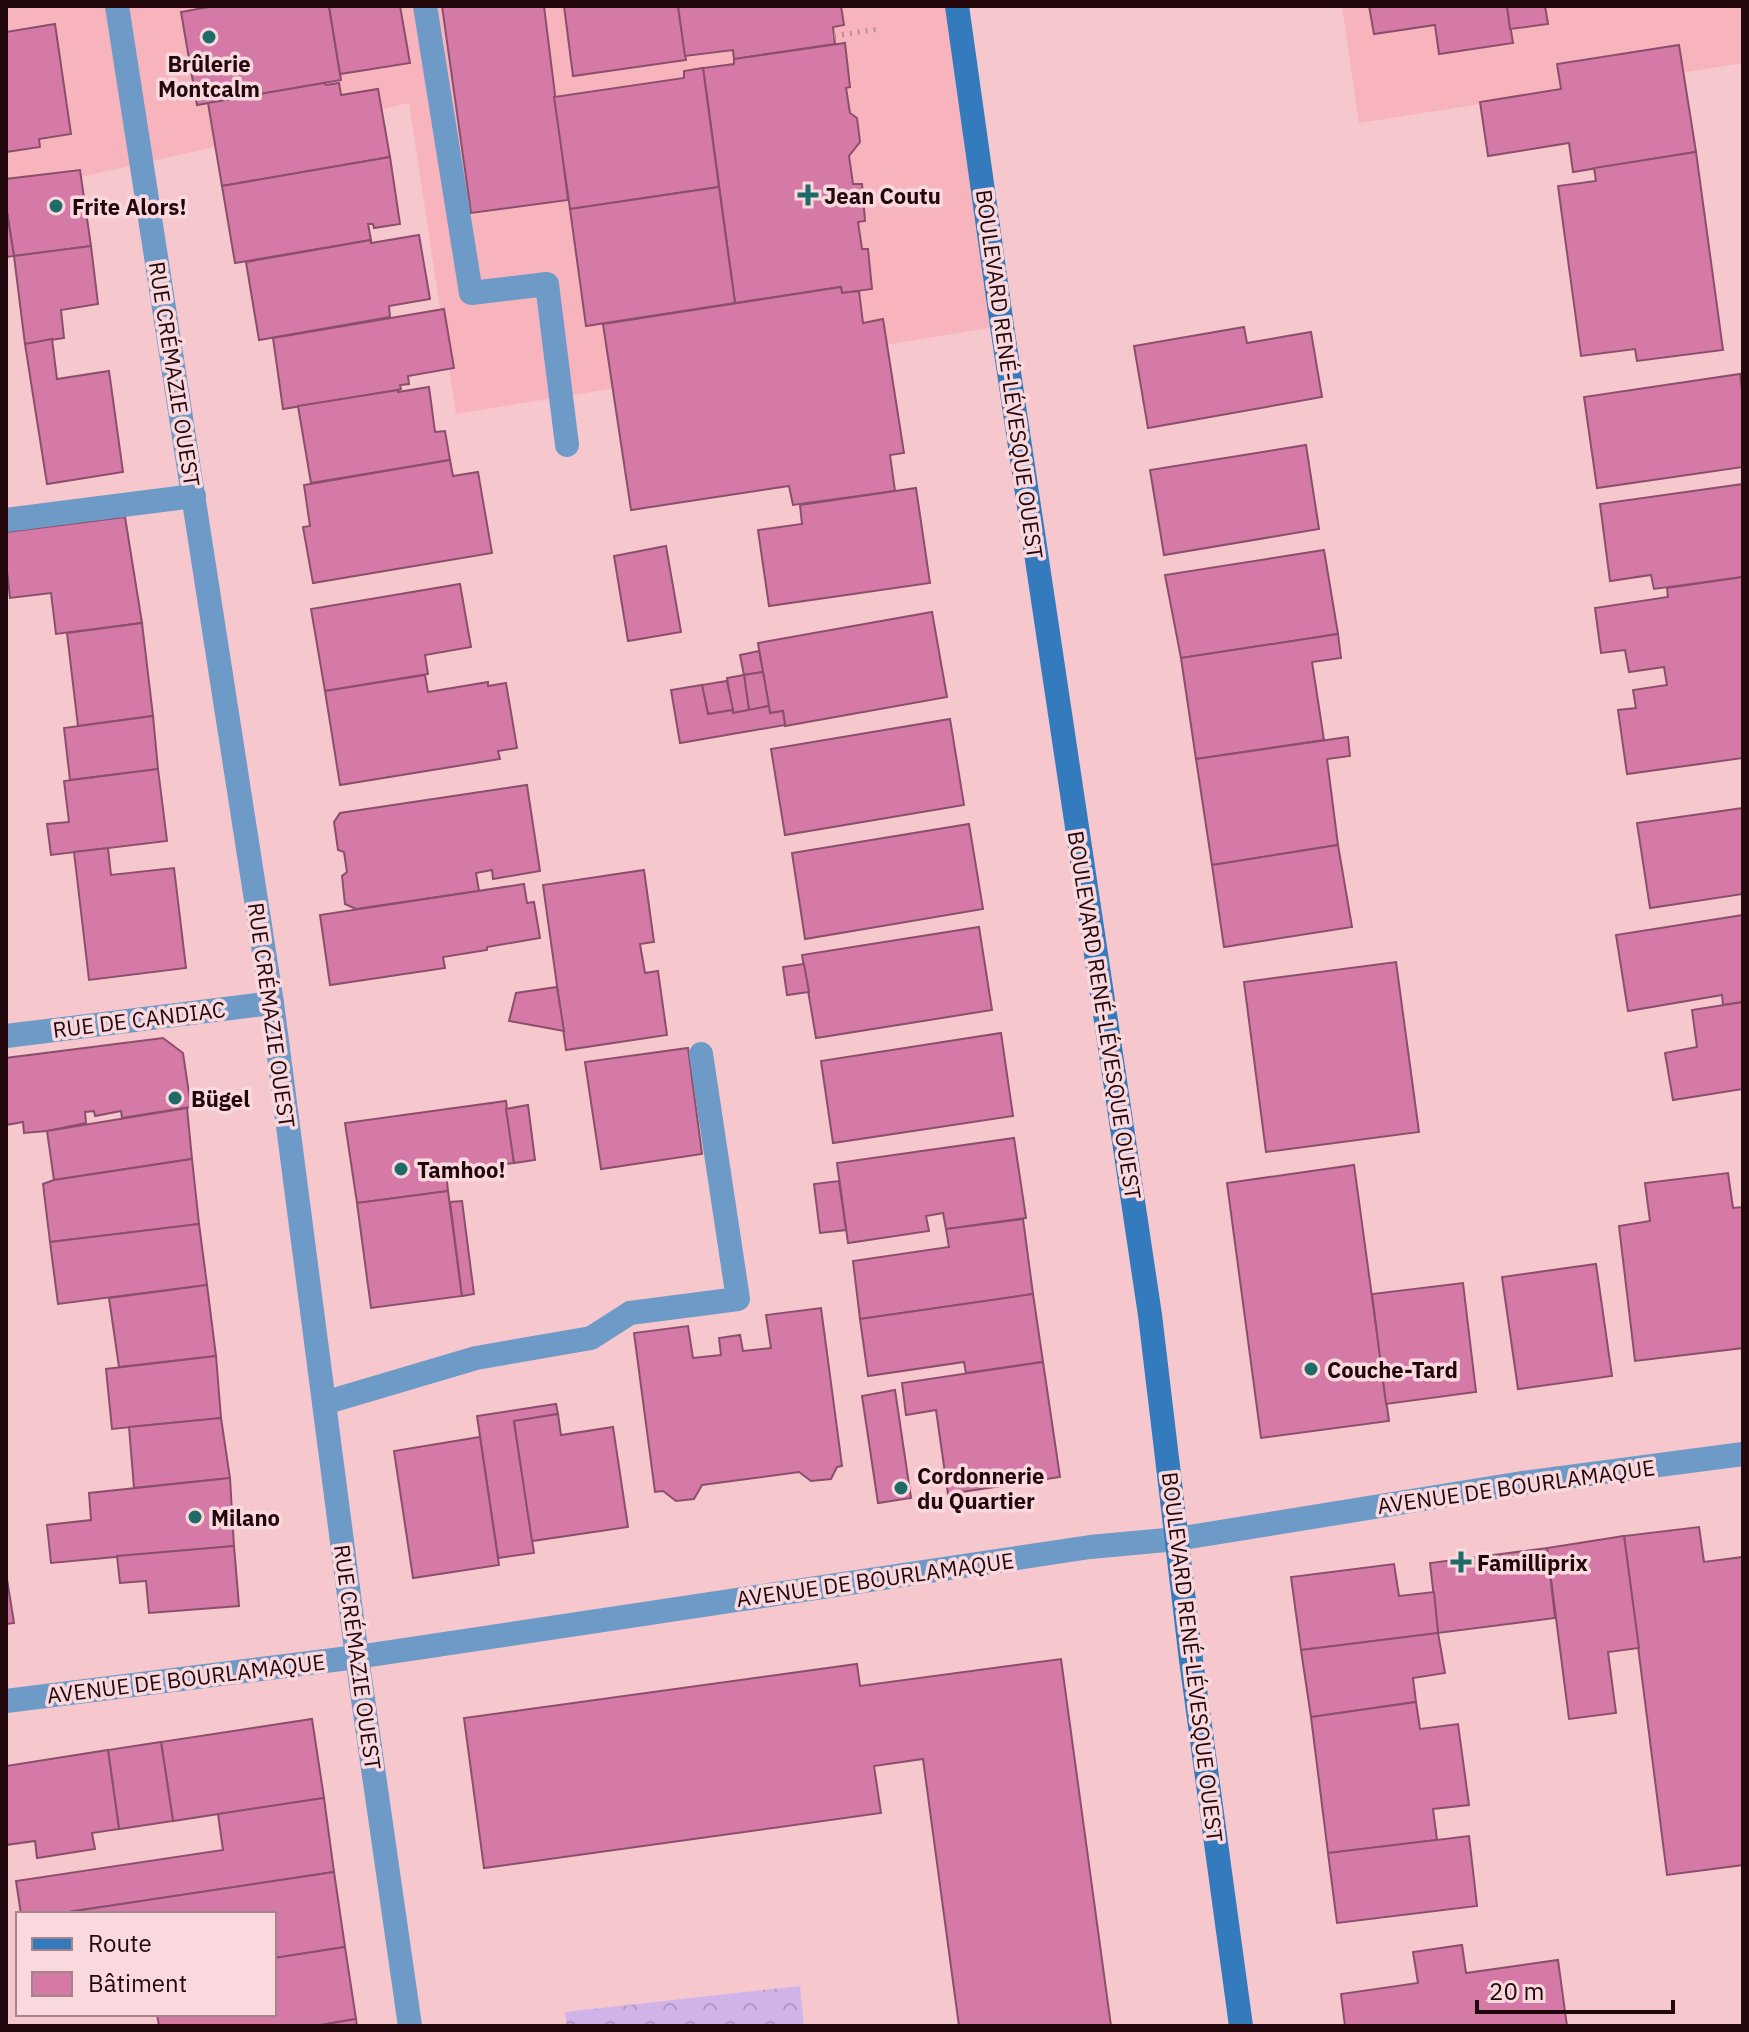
<svg xmlns="http://www.w3.org/2000/svg" width="1749" height="2032" font-family="'IBM Plex Sans',sans-serif">
	<style>
		.built { fill: #f8b4bd }
		.park { fill: url(#park-crowns) }
		.building { fill: #d57aa7; stroke: #8b4f6c; stroke-width: 2 }
		.lines { fill: none; stroke-linecap: round; stroke-linejoin: round }
		.path { stroke: #b68e93; stroke-width: 5; stroke-dasharray: 2 6; stroke-linecap: butt }
		.lane { stroke: #6e9ac7; stroke-width: 24 }
		.street { stroke: #6e9ac7; stroke-width: 24 }
		.secondary { stroke: #347bbe; stroke-width: 24 }
		.poi-dot { fill: #1f6b67; stroke: #f9d9dd; stroke-width: 3 }
		.labels { text-anchor: middle; dominant-baseline: central; stroke-width: 7; stroke-linejoin: round; paint-order: stroke }
		.poi-label { font-size: 22px; font-weight: bold; fill: #22080d; stroke: #f9d9dd; text-anchor: start }
		.street-label { font-size: 22px; fill: #22080d; stroke: #f9d9dd }
	</style>
	<defs>
		<pattern id="park-crowns" width="20" height="18" patternUnits="userSpaceOnUse" patternTransform="scale(2)"><rect width="20" height="18" fill="#d0b3e8"/><path d="M2 6a3 3 0 1 1 6 0M12 15a3 3 0 1 1 6 0" fill="none" stroke="#b298c6"/></pattern>
	</defs>
	<rect width="100%" height="100%" fill="#f6c7cd"/>
	<g class="built">
		<polygon points="6,6 955,6 1002,326 456,414 409,103 6,194"/>
		<polygon points="1342,6 1743,6 1743,63 1359,123"/>
	</g>
	<polygon class="park" points="800,1986 804,2026 567,2026 565,2012"/>
	<g class="building">
		<polygon points="214,6 329,6 341,80 197,105 181,12"/>
		<polygon points="329,6 400,6 410,63 340,74"/>
		<polygon points="442,6 544,6 568,200 471,213"/>
		<polygon points="564,6 678,6 686,60 573,76"/>
		<polygon points="678,6 841,6 844,25 833,27 835,44 734,59 733,50 685,56"/>
		<polygon points="1369,6 1507,6 1513,43 1439,54 1435,25 1374,34"/>
		<polygon points="1507,6 1545,6 1548,24 1510,29"/>
		<polygon points="55,24 71,134 39,139 40,147 6,152 6,32"/>
		<polygon points="845,43 850,87 846,88 850,113 857,118 860,142 849,156 853,184 862,184 865,221 858,222 862,249 868,249 872,289 842,293 841,287 735,303 703,68 734,64 734,59"/>
		<polygon points="1679,45 1696,152 1573,172 1569,143 1488,156 1480,102 1561,89 1557,64"/>
		<polygon points="703,68 719,187 570,209 554,97 684,78 684,71"/>
		<polygon points="324,83 326,85 339,83 341,95 378,89 390,157 222,186 208,103"/>
		<polygon points="1696,152 1723,350 1637,361 1635,349 1581,356 1558,186 1596,181 1594,168"/>
		<polygon points="390,157 400,224 374,228 373,224 368,224 371,240 235,263 222,186"/>
		<polygon points="80,170 91,246 14,256 6,206 6,179"/>
		<polygon points="719,187 735,303 586,326 570,209"/>
		<polygon points="6,206 14,256 6,257"/>
		<polygon points="419,235 430,299 389,306 390,317 259,340 246,262 371,240 371,243"/>
		<polygon points="91,246 98,304 61,310 64,338 25,344 14,256"/>
		<polygon points="841,287 842,293 859,291 863,323 883,319 904,453 890,455 895,491 793,505 789,486 631,510 603,324"/>
		<polygon points="444,309 454,368 408,376 409,384 400,385 401,389 398,390 283,409 273,338"/>
		<polygon points="1244,327 1247,343 1311,332 1322,397 1148,428 1134,346"/>
		<polygon points="52,339 57,379 109,371 123,472 47,484 25,344"/>
		<polygon points="1740,374 1743,397 1743,467 1597,488 1584,397"/>
		<polygon points="429,387 435,432 445,431 450,460 311,483 298,406 398,390 398,392"/>
		<polygon points="1306,445 1319,529 1164,555 1150,470"/>
		<polygon points="450,460 453,476 478,472 492,553 313,583 303,527 310,526 304,485"/>
		<polygon points="1743,484 1743,577 1654,589 1651,575 1610,581 1600,504"/>
		<polygon points="916,488 930,583 769,606 758,530 802,524 800,505"/>
		<polygon points="125,517 142,623 56,634 51,593 10,598 6,562 6,532"/>
		<polygon points="666,546 681,632 628,641 614,556"/>
		<polygon points="1324,550 1338,634 1181,658 1165,575"/>
		<polygon points="1743,577 1743,758 1627,774 1618,710 1636,708 1633,690 1667,685 1664,667 1629,672 1625,650 1601,653 1595,608 1668,597 1667,588"/>
		<polygon points="460,584 471,647 425,655 428,674 325,691 311,609"/>
		<polygon points="932,612 947,697 785,726 783,711 770,713 758,643"/>
		<polygon points="142,623 153,716 78,726 67,633"/>
		<polygon points="1338,634 1341,658 1312,662 1324,740 1196,759 1181,658"/>
		<polygon points="759,651 763,672 744,675 740,655"/>
		<polygon points="763,672 769,706 749,710 744,675"/>
		<polygon points="425,675 428,692 488,682 488,686 506,683 517,748 498,751 500,759 340,785 325,691"/>
		<polygon points="744,675 749,710 733,713 727,678"/>
		<polygon points="727,681 733,710 708,714 702,685"/>
		<polygon points="702,685 708,714 733,710 733,713 769,706 770,713 783,711 785,725 680,743 671,690"/>
		<polygon points="153,716 158,769 70,780 64,728"/>
		<polygon points="950,719 964,805 785,835 771,749"/>
		<polygon points="1348,737 1350,756 1327,759 1338,845 1212,865 1196,759"/>
		<polygon points="158,769 167,841 51,855 47,824 69,822 64,781"/>
		<polygon points="527,785 540,871 493,879 492,870 476,873 479,891 356,909 345,904 342,876 347,872 344,852 338,850 334,822 340,813"/>
		<polygon points="1743,808 1743,894 1650,908 1637,823"/>
		<polygon points="969,824 983,909 805,939 792,853"/>
		<polygon points="1338,845 1352,927 1224,947 1212,865"/>
		<polygon points="108,848 111,875 174,868 186,968 89,980 74,852"/>
		<polygon points="644,870 654,942 640,944 645,973 658,971 667,1035 566,1050 543,885"/>
		<polygon points="524,884 527,903 534,902 540,938 487,947 487,950 443,957 445,968 330,985 320,915"/>
		<polygon points="1743,915 1743,1002 1723,1005 1722,995 1628,1011 1616,935"/>
		<polygon points="979,927 992,1010 816,1038 802,955"/>
		<polygon points="1396,962 1419,1132 1266,1152 1244,982"/>
		<polygon points="804,964 809,992 787,995 783,967"/>
		<polygon points="557,987 564,1031 509,1021 516,993"/>
		<polygon points="1743,1002 1743,1089 1673,1100 1665,1053 1697,1047 1692,1010"/>
		<polygon points="1001,1033 1013,1116 833,1143 821,1061"/>
		<polygon points="163,1038 183,1053 191,1107 122,1118 121,1111 95,1116 94,1111 85,1112 86,1123 47,1131 24,1133 23,1122 6,1125 6,1058"/>
		<polygon points="688,1048 702,1154 601,1169 585,1062"/>
		<polygon points="506,1101 514,1163 446,1172 448,1191 357,1203 345,1123"/>
		<polygon points="528,1105 535,1160 514,1163 506,1109"/>
		<polygon points="187,1108 192,1159 54,1180 47,1131"/>
		<polygon points="1014,1138 1026,1218 946,1229 943,1213 926,1216 929,1231 848,1243 837,1163"/>
		<polygon points="192,1159 199,1224 50,1242 43,1184 54,1180"/>
		<polygon points="1354,1165 1389,1421 1261,1438 1227,1183"/>
		<polygon points="1728,1173 1733,1208 1743,1207 1743,1348 1635,1361 1619,1226 1650,1221 1645,1183"/>
		<polygon points="839,1181 846,1230 820,1233 814,1184"/>
		<polygon points="448,1191 462,1296 371,1308 357,1203"/>
		<polygon points="462,1201 474,1294 462,1296 450,1202"/>
		<polygon points="1023,1219 1033,1294 860,1319 853,1261 949,1247 946,1229"/>
		<polygon points="199,1224 207,1285 58,1304 50,1242"/>
		<polygon points="1596,1264 1612,1376 1518,1389 1502,1277"/>
		<polygon points="1463,1283 1476,1392 1386,1404 1372,1294"/>
		<polygon points="207,1285 216,1356 119,1367 109,1298"/>
		<polygon points="1033,1294 1043,1362 966,1373 964,1362 868,1376 860,1319"/>
		<polygon points="821,1308 842,1466 837,1467 831,1479 811,1481 799,1472 702,1485 694,1499 676,1501 663,1491 655,1492 634,1333 688,1326 693,1358 721,1355 719,1338 740,1335 743,1351 771,1348 766,1315"/>
		<polygon points="216,1356 221,1418 112,1429 106,1369"/>
		<polygon points="1043,1362 1060,1477 948,1494 936,1410 906,1415 902,1383"/>
		<polygon points="895,1390 911,1498 878,1503 862,1396"/>
		<polygon points="556,1404 558,1414 514,1421 534,1553 498,1558 477,1416"/>
		<polygon points="558,1414 561,1435 613,1427 628,1527 532,1541 514,1421"/>
		<polygon points="221,1418 230,1478 134,1488 129,1427"/>
		<polygon points="480,1437 499,1565 413,1578 394,1451"/>
		<polygon points="230,1478 234,1546 51,1563 47,1525 91,1520 89,1493"/>
		<polygon points="1699,1527 1704,1562 1743,1557 1743,1865 1667,1875 1624,1536"/>
		<polygon points="1624,1536 1639,1648 1608,1652 1616,1713 1569,1719 1547,1548"/>
		<polygon points="234,1546 239,1606 149,1613 146,1581 120,1583 117,1556"/>
		<polygon points="1547,1548 1555,1618 1438,1633 1430,1563"/>
		<polygon points="1394,1564 1399,1596 1434,1592 1438,1633 1301,1650 1291,1577"/>
		<polygon points="6,1573 14,1623 6,1624"/>
		<polygon points="1438,1633 1445,1673 1413,1678 1416,1702 1311,1717 1301,1650"/>
		<polygon points="1061,1659 1111,2026 959,2026 923,1759 874,1766 881,1813 484,1868 464,1718 857,1664 860,1686"/>
		<polygon points="1416,1702 1420,1729 1458,1724 1469,1805 1433,1809 1437,1840 1328,1853 1311,1717"/>
		<polygon points="312,1719 324,1798 173,1821 161,1742"/>
		<polygon points="161,1742 173,1821 119,1829 108,1750"/>
		<polygon points="108,1750 119,1829 92,1833 95,1849 37,1858 35,1841 6,1845 6,1766"/>
		<polygon points="324,1798 334,1872 55,1914 21,1914 16,1881 223,1850 218,1814"/>
		<polygon points="1469,1836 1477,1906 1337,1923 1328,1853"/>
		<polygon points="334,1872 345,1947 274,1958 274,1914 55,1914"/>
		<polygon points="1462,1945 1466,1973 1558,1960 1567,2026 1345,2026 1341,1994 1418,1983 1413,1952"/>
		<polygon points="345,1947 356,2019 315,2026 159,2026 157,2014 274,2014 274,1958"/>
		<polygon points="356,2019 357,2026 315,2026"/>
	</g>
	<g class="lines">
		<polyline class="path" points="834,36 879,29"/>
		<g class="lane">
			<polyline points="425,6 471,293 547,284 567,445"/>
			<polyline points="6,520 194,496"/>
			<polyline points="324,1403 476,1358 591,1338 630,1313 738,1299 701,1054"/>
		</g>
		<g class="street">
			<polyline points="117,6 272,1003 357,1657 410,2026"/>
			<polyline points="6,1036 272,1003"/>
			<polyline points="6,1701 357,1657 1090,1547 1177,1539 1522,1483 1743,1454"/>
		</g>
		<polyline class="secondary" points="957,6 1002,326 1150,1315 1191,1660 1241,2026"/>
	</g>
	<g class="poi-dot">
		<circle cx="209" cy="37" r="8"/>
		<path d="M804 183h8v8h8v8h-8v8h-8v-8h-8v-8h8z"/>
		<circle cx="56" cy="206" r="8"/>
		<circle cx="175" cy="1098" r="8"/>
		<circle cx="401" cy="1169" r="8"/>
		<circle cx="1311" cy="1369" r="8"/>
		<circle cx="901" cy="1488" r="8"/>
		<circle cx="195" cy="1517" r="8"/>
		<path d="M1457 1550h8v8h8v8h-8v8h-8v-8h-8v-8h8z"/>
	</g>
	<g class="labels">
		<g class="poi-label">
			<text x="209" y="63" text-anchor="middle">Brûlerie<tspan x="209" dy="25">Montcalm</tspan></text>
			<text x="824" y="195">Jean Coutu</text>
			<text x="72" y="206">Frite Alors!</text>
			<text x="191" y="1098">Bügel</text>
			<text x="417" y="1169">Tamhoo!</text>
			<text x="1327" y="1369">Couche-Tard</text>
			<text x="917" y="1475">Cordonnerie<tspan x="917" dy="25">du Quartier</tspan></text>
			<text x="211" y="1517">Milano</text>
			<text x="1477" y="1562">Familliprix</text>
		</g>
		<g class="street-label">
			<text transform="translate(175 374) rotate(81)">RUE CRÉMAZIE OUEST</text>
			<text transform="translate(1010 374) rotate(82)">BOULEVARD RENÉ-LÉVESQUE OUEST</text>
			<text transform="translate(272 1015) rotate(82)">RUE CRÉMAZIE OUEST</text>
			<text transform="translate(1105 1015) rotate(81)">BOULEVARD RENÉ-LÉVESQUE OUEST</text>
			<text transform="translate(139 1019) rotate(-7)">RUE DE CANDIAC</text>
			<text transform="translate(1516 1486) rotate(-8)">AVENUE DE BOURLAMAQUE</text>
			<text transform="translate(875 1579) rotate(-8)">AVENUE DE BOURLAMAQUE</text>
			<text transform="translate(358 1657) rotate(82)">RUE CRÉMAZIE OUEST</text>
			<text transform="translate(1193 1657) rotate(83)">BOULEVARD RENÉ-LÉVESQUE OUEST</text>
			<text transform="translate(186 1678) rotate(-7)">AVENUE DE BOURLAMAQUE</text>
		</g>
	</g>
	<rect width="1749" height="2032" fill="none" stroke="#22080d" stroke-width="16"/>
	<rect x="16" y="1912" width="260" height="104" fill="#f9d9dd" stroke="#a3858a" stroke-width="2"/>
	<rect x="32" y="1938" width="40" height="12" fill="#347bbe" stroke="#a3858a" stroke-width="2"/>
	<text x="88" y="1952" font-size="24" fill="#22080d">Route</text>
	<rect x="32" y="1972" width="40" height="24" fill="#d57aa7" stroke="#a3858a" stroke-width="2"/>
	<text x="88" y="1992" font-size="24" fill="#22080d">Bâtiment</text>
	<path d="M1477 2000v12h196v-12" fill="none" stroke="#22080d" stroke-width="4"/>
	<text x="1489" y="2000" font-size="24" fill="#22080d" stroke="#f9d9dd" stroke-width="6" paint-order="stroke">20 m</text>
</svg>
